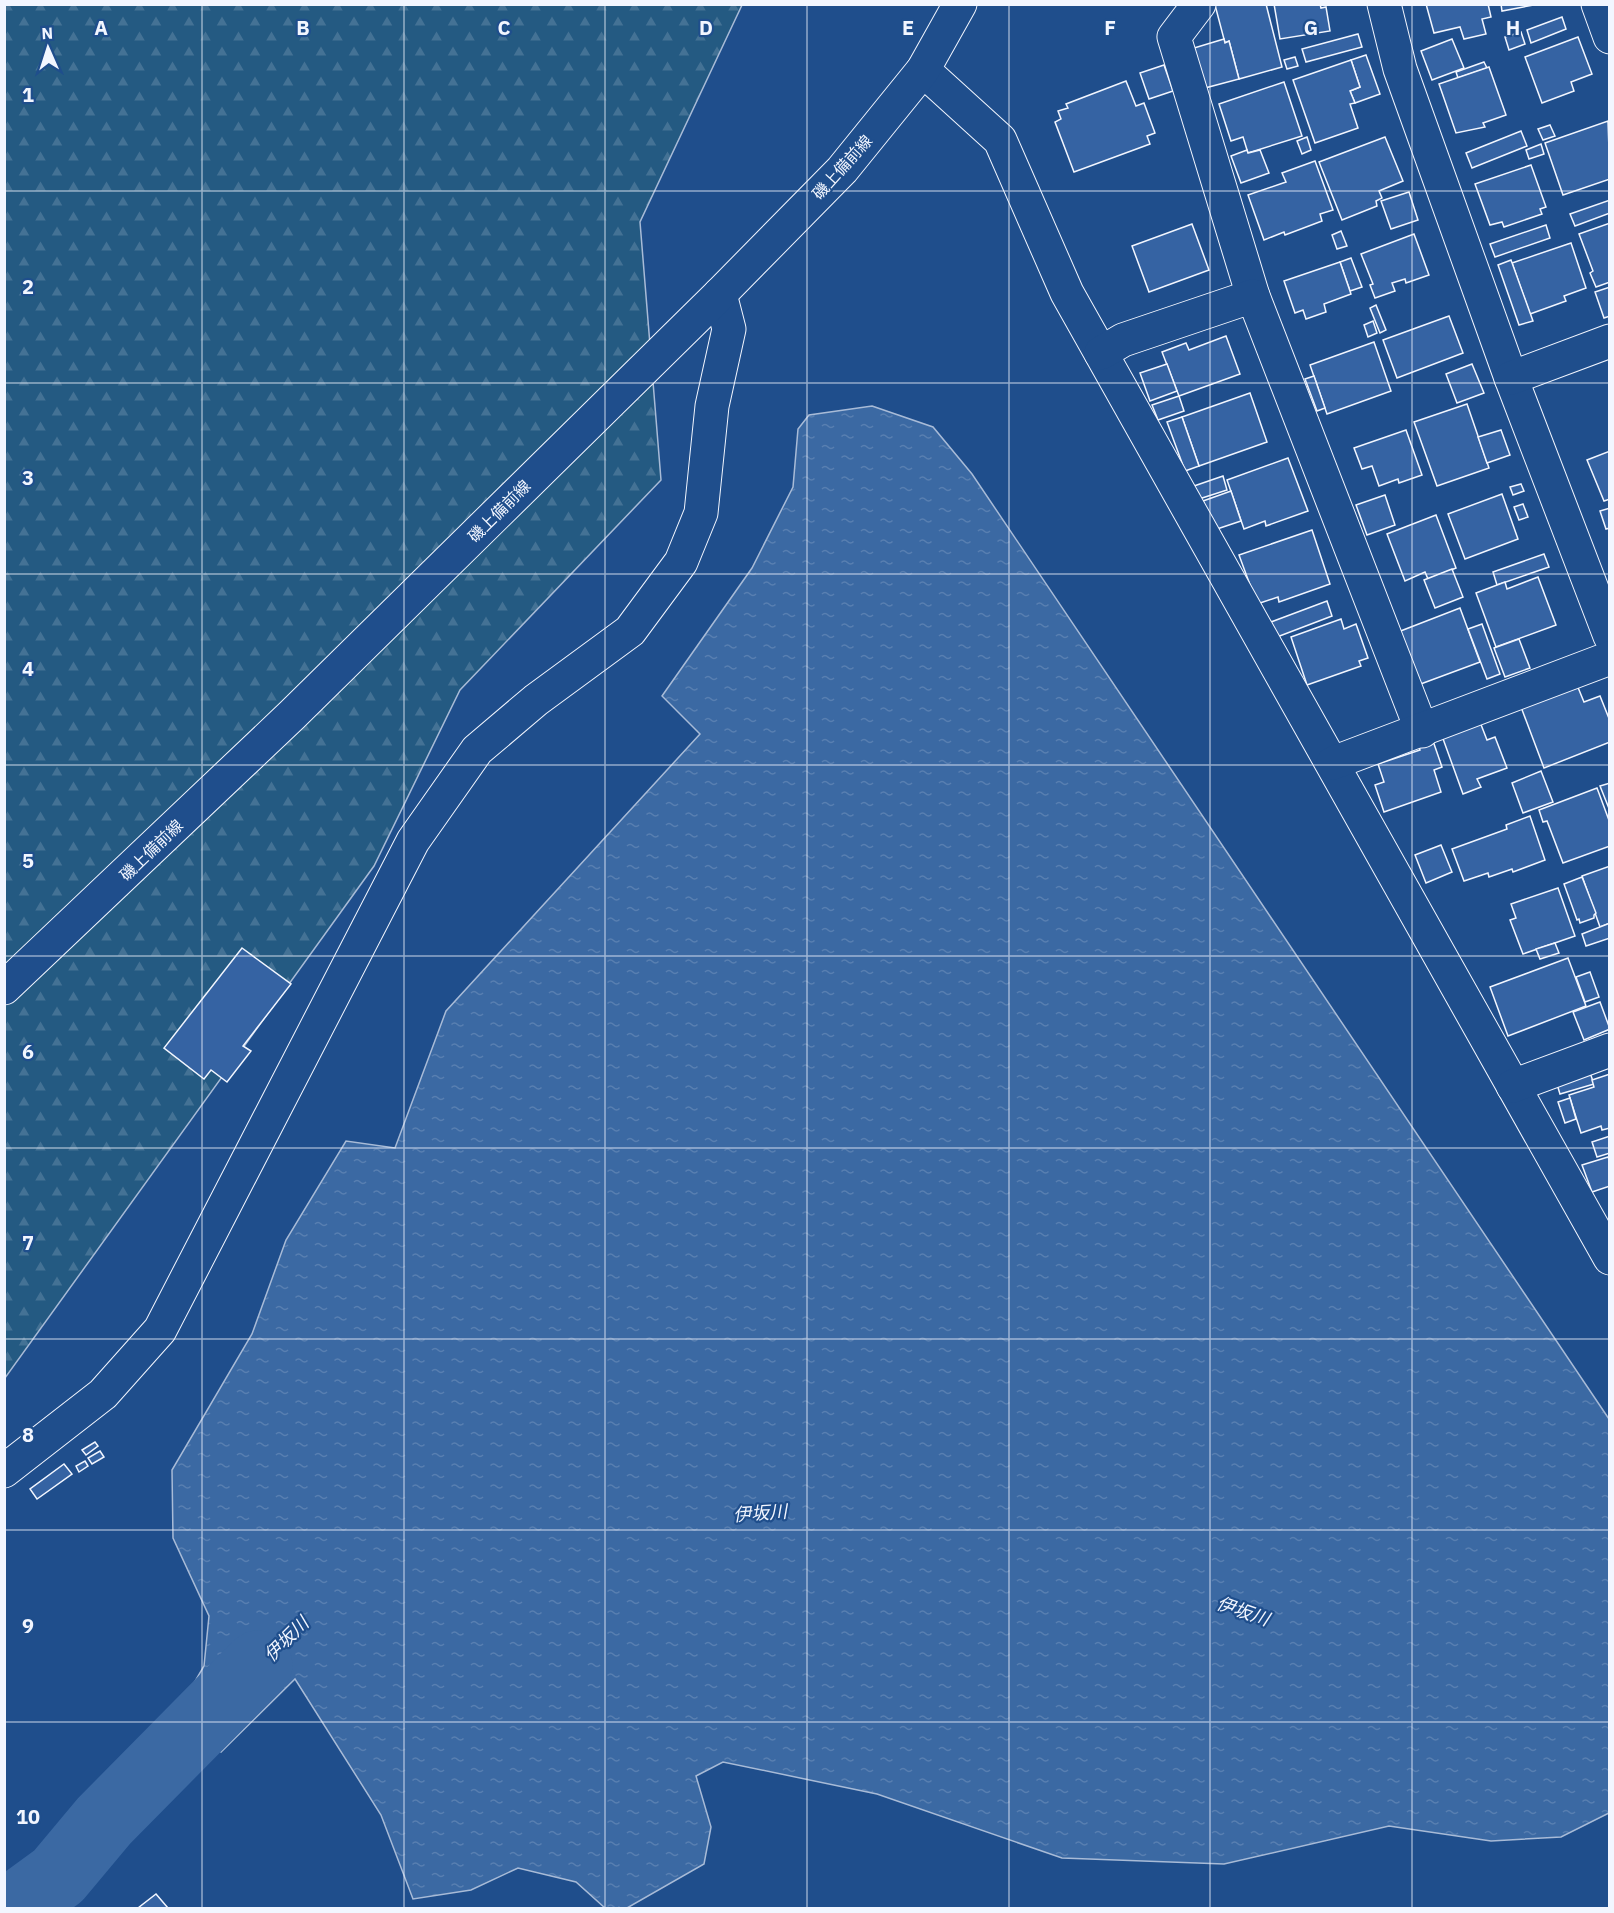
<svg xmlns="http://www.w3.org/2000/svg" width="1614" height="1913" font-family="'IBM Plex Sans','Noto Sans JP',sans-serif">
	<style>
		.forest { fill: url(#forest-firs); stroke: #a8bbd7; stroke-width: 1.5 }
		.water { fill: url(#water-ripples); stroke: #a8bbd7; stroke-width: 1.5 }
		.lines { fill: none; stroke-linecap: round; stroke-linejoin: round }
		.river { stroke: #3b69a3; stroke-width: 69 }
		.building { fill: #3563a3; stroke: #f2f6ff; stroke-width: 1.5 }
		.minor-casing { stroke: #f2f6ff; stroke-width: 35 }
		.secondary-casing { stroke: #f2f6ff; stroke-width: 35 }
		.minor { stroke: #1f4e8c; stroke-width: 33 }
		.secondary { stroke: #1f4e8c; stroke-width: 33 }
		.grid { fill: none; stroke: #f2f6ff; stroke-width: 1.5; stroke-opacity: 0.55 }
		.labels { text-anchor: middle; dominant-baseline: central; stroke-width: 4.5; stroke-linejoin: round; paint-order: stroke }
		.street-label { font-size: 16px; fill: #f2f6ff; stroke: #1f4e8c }
		.water-label { font-size: 18px; font-style: italic; fill: #f2f6ff; stroke: #1f4e8c }
		.grid-label { font-size: 20px; text-anchor: middle; font-weight: bold; fill: #f2f6ff; stroke: #1f4e8c; stroke-width: 4.5; stroke-linejoin: round; paint-order: stroke }
	</style>
	<defs>
		<pattern id="forest-firs" width="22" height="20" patternUnits="userSpaceOnUse" patternTransform="scale(1.5)"><rect width="22" height="20" fill="#245a82"/><path d="M5 1l3.5 6h-7zM16 11l3.5 6h-7z" fill="#447295"/></pattern>
		<pattern id="water-ripples" width="26" height="14" patternUnits="userSpaceOnUse" patternTransform="scale(1.5)"><rect width="26" height="14" fill="#3b69a3"/><path d="M2 4q2-2 4 0t4 0M15 11q2-2 4 0t4 0" fill="none" stroke="#587fb1"/></pattern>
	</defs>
	<rect width="100%" height="100%" fill="#1f4e8c"/>
	<polygon class="forest" points="5,5 742,5 640,222 661,480 460,690 374,866 5,1378"/>
	<polygon class="water" points="872,406 933,427 972,474 1609,1419 1609,1813 1561,1837 1491,1841 1389,1826 1224,1864 1062,1858 877,1794 723,1762 696,1776 711,1827 704,1864 627,1908 605,1908 576,1882 518,1868 471,1890 413,1899 381,1815 295,1679 221,1752 173,1719 204,1666 209,1616 173,1538 172,1470 252,1334 286,1240 346,1141 395,1148 446,1011 700,734 662,696 752,568 793,487 798,429 809,415"/>
	<g class="lines">
		<polyline class="river" points="14,1908 58,1876 104,1821 258,1665"/>
	</g>
	<g class="building">
		<polygon points="1266,4 1282,67 1239,79 1229,41 1225,43 1215,5"/>
		<polygon points="1274,4 1320,4 1321,8 1326,7 1330,31 1280,39"/>
		<polygon points="1426,4 1488,4 1491,17 1482,19 1486,34 1464,39 1460,27 1434,33"/>
		<polygon points="1501,4 1539,4 1502,11"/>
		<polygon points="1562,17 1566,29 1531,43 1527,30"/>
		<polygon points="1521,32 1525,44 1509,50 1505,37"/>
		<polygon points="1358,34 1362,47 1306,62 1302,49"/>
		<polygon points="1578,37 1592,74 1571,82 1574,91 1542,103 1525,57"/>
		<polygon points="1224,39 1225,43 1229,41 1239,79 1205,88 1194,48"/>
		<polygon points="1452,39 1464,68 1432,80 1421,51"/>
		<polygon points="1366,55 1380,94 1355,103 1350,91 1360,87 1351,60"/>
		<polygon points="1295,57 1298,66 1287,69 1284,60"/>
		<polygon points="1351,60 1360,87 1350,91 1355,103 1350,104 1358,128 1315,143 1293,80"/>
		<polygon points="1484,62 1487,68 1458,78 1456,72"/>
		<polygon points="1164,65 1173,91 1149,99 1140,73"/>
		<polygon points="1489,67 1506,115 1483,123 1485,127 1456,133 1439,84"/>
		<polygon points="1126,81 1136,106 1144,103 1155,133 1147,136 1150,144 1074,172 1055,122 1061,119 1058,111 1068,108 1066,104"/>
		<polygon points="1284,82 1302,136 1248,153 1243,137 1231,141 1219,104"/>
		<polygon points="1608,121 1610,179 1563,195 1545,143"/>
		<polygon points="1550,125 1555,136 1543,140 1538,129"/>
		<polygon points="1521,131 1527,146 1472,168 1466,153"/>
		<polygon points="1307,137 1311,150 1302,154 1297,141"/>
		<polygon points="1385,137 1403,181 1379,191 1382,198 1376,201 1377,206 1342,220 1319,162"/>
		<polygon points="1541,144 1544,154 1529,159 1526,150"/>
		<polygon points="1247,150 1248,153 1260,150 1269,173 1241,183 1231,156"/>
		<polygon points="1315,161 1333,210 1320,214 1322,221 1285,235 1284,232 1264,240 1248,195 1286,182 1282,173"/>
		<polygon points="1531,165 1546,207 1540,209 1542,214 1504,227 1502,222 1490,225 1475,184"/>
		<polygon points="1409,192 1418,220 1391,229 1381,201"/>
		<polygon points="1610,200 1610,213 1575,226 1570,214"/>
		<polygon points="1610,223 1610,282 1596,287 1590,273 1593,271 1579,234"/>
		<polygon points="1192,224 1209,270 1149,292 1132,246"/>
		<polygon points="1546,225 1550,238 1495,257 1490,244"/>
		<polygon points="1341,231 1347,246 1337,249 1332,235"/>
		<polygon points="1414,234 1429,275 1406,283 1405,279 1392,283 1395,291 1375,298 1370,285 1373,284 1361,254"/>
		<polygon points="1571,243 1586,288 1564,296 1566,301 1530,314 1512,263"/>
		<polygon points="1351,258 1362,287 1350,291 1340,262"/>
		<polygon points="1511,260 1533,321 1519,325 1498,265"/>
		<polygon points="1340,262 1351,294 1324,304 1326,312 1306,319 1303,310 1295,313 1284,281"/>
		<polygon points="1610,287 1610,316 1604,318 1595,292"/>
		<polygon points="1376,305 1386,330 1380,333 1370,308"/>
		<polygon points="1449,316 1463,353 1397,378 1383,340"/>
		<polygon points="1373,321 1377,333 1368,337 1364,325"/>
		<polygon points="1226,336 1240,374 1179,396 1162,352 1186,343 1189,350"/>
		<polygon points="1374,342 1391,391 1327,414 1310,365"/>
		<polygon points="1167,364 1177,391 1150,401 1140,373"/>
		<polygon points="1472,364 1484,393 1457,403 1446,374"/>
		<polygon points="1314,376 1325,408 1317,411 1305,379"/>
		<polygon points="1250,393 1267,442 1199,466 1182,417"/>
		<polygon points="1179,396 1184,411 1158,420 1152,405"/>
		<polygon points="1467,404 1489,468 1437,486 1414,422"/>
		<polygon points="1182,417 1199,466 1185,471 1167,422"/>
		<polygon points="1406,430 1422,475 1399,483 1398,479 1379,486 1372,466 1362,469 1354,448"/>
		<polygon points="1501,430 1510,455 1487,463 1478,437"/>
		<polygon points="1610,451 1610,499 1604,501 1587,460"/>
		<polygon points="1288,458 1308,511 1266,526 1265,521 1244,529 1227,480"/>
		<polygon points="1223,476 1227,490 1199,499 1194,486"/>
		<polygon points="1521,484 1524,491 1513,495 1510,487"/>
		<polygon points="1231,491 1241,521 1214,530 1203,501"/>
		<polygon points="1502,494 1518,539 1465,559 1448,514"/>
		<polygon points="1385,495 1395,525 1367,535 1356,505"/>
		<polygon points="1523,504 1528,517 1519,520 1514,507"/>
		<polygon points="1610,508 1610,528 1606,529 1600,511"/>
		<polygon points="1436,515 1456,568 1428,579 1425,572 1405,581 1387,534"/>
		<polygon points="1312,530 1330,584 1279,602 1278,597 1257,604 1239,555"/>
		<polygon points="1544,554 1549,567 1497,585 1493,572"/>
		<polygon points="1452,569 1463,597 1435,608 1424,580"/>
		<polygon points="1538,577 1556,625 1496,647 1476,593 1505,582 1507,589"/>
		<polygon points="1327,601 1332,616 1277,637 1271,622"/>
		<polygon points="1460,608 1480,662 1418,685 1398,632"/>
		<polygon points="1341,619 1344,629 1356,624 1368,658 1359,661 1361,666 1307,685 1291,637"/>
		<polygon points="1482,624 1500,674 1487,679 1468,629"/>
		<polygon points="1519,639 1530,668 1505,677 1494,648"/>
		<polygon points="1577,685 1584,702 1600,696 1610,721 1610,742 1544,768 1521,707"/>
		<polygon points="1480,722 1487,740 1495,737 1507,768 1477,779 1481,787 1463,794 1442,736"/>
		<polygon points="1432,738 1442,767 1434,770 1441,792 1384,812 1375,785 1384,782 1378,764 1420,750 1418,744"/>
		<polygon points="1541,771 1553,802 1523,813 1512,783"/>
		<polygon points="1610,783 1610,811 1600,786"/>
		<polygon points="1597,788 1610,823 1610,846 1563,863 1547,821 1543,822 1539,810"/>
		<polygon points="1530,816 1545,860 1513,872 1512,869 1489,877 1488,873 1464,881 1452,849 1507,829 1506,825"/>
		<polygon points="1441,845 1452,872 1426,883 1415,855"/>
		<polygon points="1610,866 1610,923 1600,927 1582,876"/>
		<polygon points="1582,877 1596,913 1594,915 1594,918 1580,923 1579,919 1577,920 1564,884"/>
		<polygon points="1558,888 1575,936 1523,954 1510,920 1516,918 1511,904"/>
		<polygon points="1610,923 1610,938 1586,946 1582,934"/>
		<polygon points="1555,943 1559,953 1540,959 1536,949"/>
		<polygon points="242,948 291,984 243,1046 251,1051 227,1082 211,1070 204,1079 164,1048"/>
		<polygon points="1568,958 1586,1006 1508,1036 1490,987"/>
		<polygon points="1590,972 1599,997 1585,1002 1576,977"/>
		<polygon points="1600,1002 1610,1029 1584,1040 1573,1012"/>
		<polygon points="1589,1070 1594,1084 1560,1094 1556,1081"/>
		<polygon points="1610,1074 1610,1128 1602,1130 1601,1126 1581,1133 1569,1095 1594,1087 1592,1080"/>
		<polygon points="1570,1098 1576,1119 1565,1123 1558,1102"/>
		<polygon points="1610,1136 1610,1153 1597,1157 1592,1142"/>
		<polygon points="1608,1157 1610,1162 1610,1186 1592,1192 1582,1165"/>
		<polygon points="95,1442 98,1446 86,1455 82,1450"/>
		<polygon points="100,1451 104,1457 92,1464 88,1458"/>
		<polygon points="85,1461 88,1466 79,1472 76,1466"/>
		<polygon points="64,1464 72,1474 37,1499 30,1489"/>
		<polygon points="156,1894 168,1908 138,1908"/>
	</g>
	<g class="lines">
		<g class="minor-casing">
			<g id="minor">
				<polyline points="1199,4 1174,37 1253,296"/>
				<polyline points="1384,4 1400,69 1511,378 1610,636"/>
				<polyline points="1598,4 1610,37"/>
				<polyline points="923,70 1000,140 1067,293 1610,1258"/>
				<polyline points="1101,353 1123,340 1253,296 1422,731"/>
				<polyline points="1511,378 1610,341"/>
				<polyline points="1333,763 1610,658"/>
				<polyline points="1513,1086 1610,1050"/>
				<polyline points="4,1471 103,1394 160,1330 413,841 477,750 536,700 630,631 681,562 701,513 712,406 729,329 720,294"/>
			</g>
		</g>
		<g class="secondary-casing">
			<polyline id="secondary" points="4,988 292,715 720,294 842,170 923,70 960,4"/>
		</g>
		<use href="#minor" class="minor"/>
		<use href="#secondary" class="secondary"/>
	</g>
	<path class="grid" d="M 202,4 L 202,1908M 404,4 L 404,1908M 605,4 L 605,1908M 807,4 L 807,1908M 1009,4 L 1009,1908M 1210,4 L 1210,1908M 1412,4 L 1412,1908M 4,191 L 1610,191M 4,383 L 1610,383M 4,574 L 1610,574M 4,765 L 1610,765M 4,956 L 1610,956M 4,1148 L 1610,1148M 4,1339 L 1610,1339M 4,1530 L 1610,1530M 4,1722 L 1610,1722"/>
	<g class="labels">
		<g class="street-label">
			<text transform="translate(842 167) rotate(-48)">磯上備前線</text>
			<text transform="translate(499 511) rotate(-45)">磯上備前線</text>
			<text transform="translate(151 850) rotate(-44)">磯上備前線</text>
		</g>
		<g class="water-label">
			<text transform="translate(760 1513) rotate(-4)">伊坂川</text>
			<text transform="translate(1243 1611) rotate(19)">伊坂川</text>
			<text transform="translate(286 1639) rotate(-45)">伊坂川</text>
		</g>
	</g>
	<g class="grid-label">
		<text x="101" y="35">A</text>
		<text x="303" y="35">B</text>
		<text x="504" y="35">C</text>
		<text x="706" y="35">D</text>
		<text x="908" y="35">E</text>
		<text x="1110" y="35">F</text>
		<text x="1311" y="35">G</text>
		<text x="1513" y="35">H</text>
		<text x="28" y="102">1</text>
		<text x="28" y="294">2</text>
		<text x="28" y="485">3</text>
		<text x="28" y="676">4</text>
		<text x="28" y="868">5</text>
		<text x="28" y="1059">6</text>
		<text x="28" y="1250">7</text>
		<text x="28" y="1442">8</text>
		<text x="28" y="1633">9</text>
		<text x="28" y="1824">10</text>
	</g>
	<rect width="1614" height="1913" fill="none" stroke="#f2f6ff" stroke-width="12"/>
	<g transform="translate(48 48) rotate(357)" stroke="#1f4e8c" stroke-width="4.5" paint-order="stroke">
	<path d="M0-4.5L10 22L0 15L-10 22Z" fill="#f2f6ff"/>
	<text y="-9" font-size="16" font-weight="bold" text-anchor="middle" fill="#f2f6ff">N</text>
	</g>
</svg>
